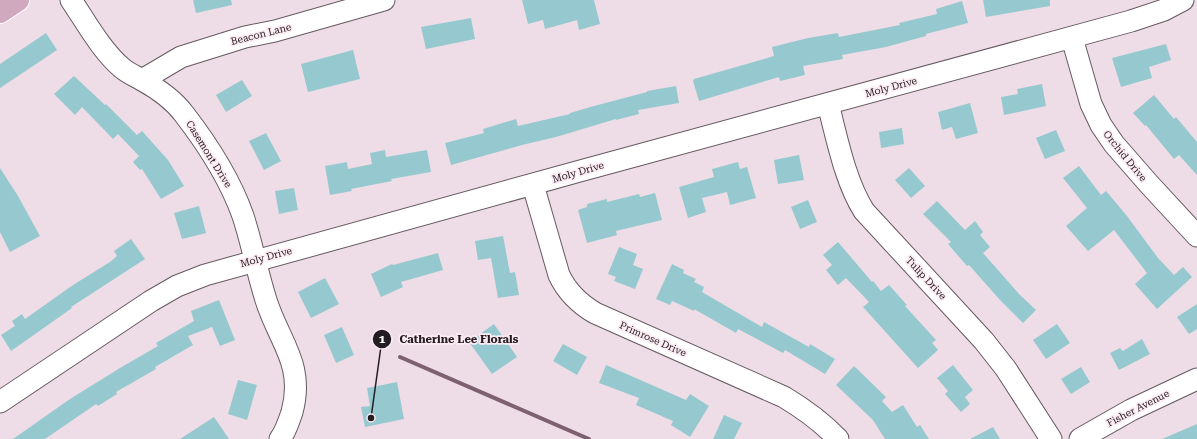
<svg xmlns="http://www.w3.org/2000/svg" width="1197" height="439" font-family="'Roboto Serif',serif">
	<style>
		.lines { fill: none; stroke-linecap: round; stroke-linejoin: round }
		.stream { stroke: #7d6170; stroke-width: 4 }
		.building { fill: #96c9cf }
		.minor-casing { stroke: #675960; stroke-width: 23 }
		.major-casing { stroke: #fff; stroke-width: 24 }
		.minor { stroke: #fff; stroke-width: 21 }
		.major { stroke: #d1a9bf; stroke-width: 22 }
		.labels { text-anchor: middle; dominant-baseline: central; stroke-width: 3.5; stroke-linejoin: round; paint-order: stroke }
		.street-label { font-size: 10px; fill: #231c20; stroke: #fcebf3 }
		.leader { fill: none; stroke: #231c20; stroke-width: 1.5 }
		.callout-dot { fill: #231c20; stroke: #fcebf3; stroke-width: 1.5 }
		.mark-label { font-size: 12px; text-anchor: middle; font-weight: bold; fill: #fff }
		.callout-label { font-size: 11px; text-anchor: middle; font-weight: bold; fill: #231c20; stroke: #fcebf3; stroke-width: 3.5; stroke-linejoin: round; paint-order: stroke }
	</style>
	<rect width="100%" height="100%" fill="#eedde6"/>
	<g class="lines">
		<polyline class="stream" points="400,357 589,439"/>
	</g>
	<g class="building">
		<polygon points="193,0 231,0 232,5 196,13"/>
		<polygon points="522,0 594,0 600,24 579,30 577,20 545,29 543,20 528,24"/>
		<polygon points="983,0 1050,0 1050,6 986,17"/>
		<polygon points="962,1 968,23 926,34 926,36 886,47 842,55 843,59 803,66 805,75 780,81 779,77 699,101 693,81 694,79 774,56 772,47 808,38 838,33 839,37 900,25 899,23 937,14 936,9"/>
		<polygon points="471,18 475,39 426,49 421,27"/>
		<polygon points="46,33 57,50 0,88 0,64"/>
		<polygon points="1166,44 1171,60 1149,67 1152,78 1121,87 1112,58"/>
		<polygon points="353,50 360,79 308,92 301,64"/>
		<polygon points="74,76 105,105 106,104 137,135 142,131 168,160 184,186 161,199 142,169 140,170 133,162 139,156 118,134 113,139 82,107 75,115 54,94"/>
		<polygon points="242,80 252,96 226,112 216,95"/>
		<polygon points="1042,84 1046,106 1004,115 1001,97 1018,94 1017,89"/>
		<polygon points="676,86 679,103 638,110 639,114 616,120 616,119 556,137 522,145 451,165 445,143 484,133 483,129 516,119 518,126 570,114 570,113 594,106 647,92 647,91"/>
		<polygon points="1154,95 1174,119 1176,117 1197,142 1197,175 1179,155 1174,159 1146,125 1145,126 1133,113"/>
		<polygon points="970,103 978,133 956,139 952,127 942,130 938,112"/>
		<polygon points="902,128 904,144 881,148 879,132"/>
		<polygon points="1056,130 1065,151 1045,159 1036,138"/>
		<polygon points="266,133 281,161 264,170 249,141"/>
		<polygon points="385,150 386,157 427,150 431,172 391,179 392,181 351,189 352,191 330,195 325,166 347,162 348,169 372,164 370,153"/>
		<polygon points="799,155 804,180 778,184 774,160"/>
		<polygon points="738,162 740,169 747,167 756,198 730,205 727,192 702,198 706,212 688,218 679,187 714,177 712,169"/>
		<polygon points="1079,166 1101,195 1106,191 1127,216 1158,258 1174,275 1183,267 1192,277 1157,309 1135,284 1147,273 1114,230 1088,251 1066,226 1087,208 1063,178"/>
		<polygon points="0,168 18,196 40,236 10,252 0,232"/>
		<polygon points="909,168 925,186 911,198 895,180"/>
		<polygon points="294,188 298,210 279,214 275,191"/>
		<polygon points="655,193 662,220 616,231 617,235 587,243 578,210 587,207 587,204 607,199 607,202 639,194 640,197"/>
		<polygon points="808,200 817,222 800,229 791,207"/>
		<polygon points="937,201 965,230 975,221 983,232 980,235 990,247 983,253 1019,294 1036,310 1023,323 1000,300 969,265 967,266 948,244 951,242 923,214"/>
		<polygon points="199,206 206,233 182,239 174,213"/>
		<polygon points="503,236 510,273 515,272 519,295 498,298 491,258 478,260 475,241"/>
		<polygon points="131,239 145,259 71,307 72,308 11,351 1,335 15,326 12,321 22,314 25,319 73,285 110,262 117,256 114,251"/>
		<polygon points="838,242 872,282 873,281 881,291 889,285 907,305 905,306 936,340 932,343 938,350 918,368 863,307 869,302 846,278 838,285 826,270 832,265 823,255"/>
		<polygon points="619,247 637,254 633,265 643,269 635,289 614,281 616,277 608,274"/>
		<polygon points="438,253 443,270 401,282 403,287 381,297 371,274 392,264 393,265"/>
		<polygon points="672,264 684,270 683,273 696,279 694,282 704,287 702,292 762,327 764,322 809,347 810,344 835,359 825,374 785,350 783,353 738,329 736,333 694,309 694,311 672,301 670,305 656,299"/>
		<polygon points="325,278 339,304 311,318 298,292"/>
		<polygon points="219,300 235,340 220,346 212,327 188,336 193,345 155,367 156,369 116,392 117,394 98,406 96,404 45,439 13,439 70,399 120,368 158,346 156,343 194,321 191,311"/>
		<polygon points="1197,304 1197,329 1189,334 1177,317"/>
		<polygon points="494,324 517,357 492,374 469,342"/>
		<polygon points="1057,324 1070,343 1046,359 1033,340"/>
		<polygon points="342,327 354,355 336,363 324,335"/>
		<polygon points="1142,339 1150,354 1119,370 1110,353 1120,348 1123,351"/>
		<polygon points="563,344 587,357 577,375 553,361"/>
		<polygon points="606,365 686,400 690,394 709,406 690,437 671,425 673,421 636,405 639,398 599,383"/>
		<polygon points="953,365 973,390 965,397 970,404 961,412 945,394 948,391 937,378"/>
		<polygon points="854,366 886,397 882,401 892,412 903,405 917,427 920,425 929,439 885,439 873,420 836,385"/>
		<polygon points="1081,367 1090,382 1071,394 1061,379"/>
		<polygon points="238,380 257,385 247,420 228,414"/>
		<polygon points="397,382 404,419 365,427 361,407 370,406 367,388"/>
		<polygon points="724,415 742,423 734,439 713,439"/>
		<polygon points="214,417 229,439 180,439"/>
		<polygon points="1197,424 1197,439 1162,439"/>
		<polygon points="993,427 1000,439 970,439"/>
	</g>
	<g class="lines">
		<g class="minor-casing">
			<g id="minor">
				<path d="M 71,0 C 86,22 101,50 122,68 C 128,73 135,76 142,80 C 158,89 173,99 184,114 C 208,145 230,179 243,216 C 252,243 257,272 266,300 C 279,342 305,364 292,412 C 289,421 286,431 280,439"/>
				<polyline points="1072,38 1091,104 1101,125 1114,144 1148,183 1197,236"/>
				<polyline points="142,80 181,57 245,37 275,31 384,0"/>
				<path d="M 828,104 C 837,138 845,181 864,211 L 984,341 L 1006,369 L 1051,439"/>
				<path d="M 533,185 L 559,275 C 567,292 578,303 595,313 L 784,397 C 804,409 822,422 838,439"/>
				<polyline points="0,402 151,301 177,286 205,275 580,171 1131,21 1164,10 1183,0"/>
				<polyline points="1080,439 1131,410 1197,379"/>
			</g>
		</g>
		<g class="major-casing">
			<polyline id="major" points="0,12 18,0"/>
		</g>
		<use href="#minor" class="minor"/>
		<use href="#major" class="major"/>
	</g>
	<g class="labels">
		<g class="street-label">
			<text transform="translate(261 34) rotate(-14)">Beacon Lane</text>
			<text transform="translate(891 87) rotate(-15)">Moly Drive</text>
			<text transform="translate(209 154) rotate(58)">Casemont Drive</text>
			<text transform="translate(1125 156) rotate(51)">Orchid Drive</text>
			<text transform="translate(578 172) rotate(-16)">Moly Drive</text>
			<text transform="translate(266 257) rotate(-15)">Moly Drive</text>
			<text transform="translate(926 278) rotate(47)">Tulip Drive</text>
			<text transform="translate(653 339) rotate(24)">Primrose Drive</text>
			<text transform="translate(1138 408) rotate(-27)">Fisher Avenue</text>
		</g>
	</g>
	<path class="leader" d="M371 418L382 339"/>
	<g class="callout-dot">
		<circle cx="371" cy="418" r="4"/>
		<circle cx="382" cy="339" r="10"/>
	</g>
	<g class="mark-label">
		<text x="382" y="343">1</text>
	</g>
	<g class="callout-label">
		<text x="459" y="343">Catherine Lee Florals</text>
	</g>
</svg>
